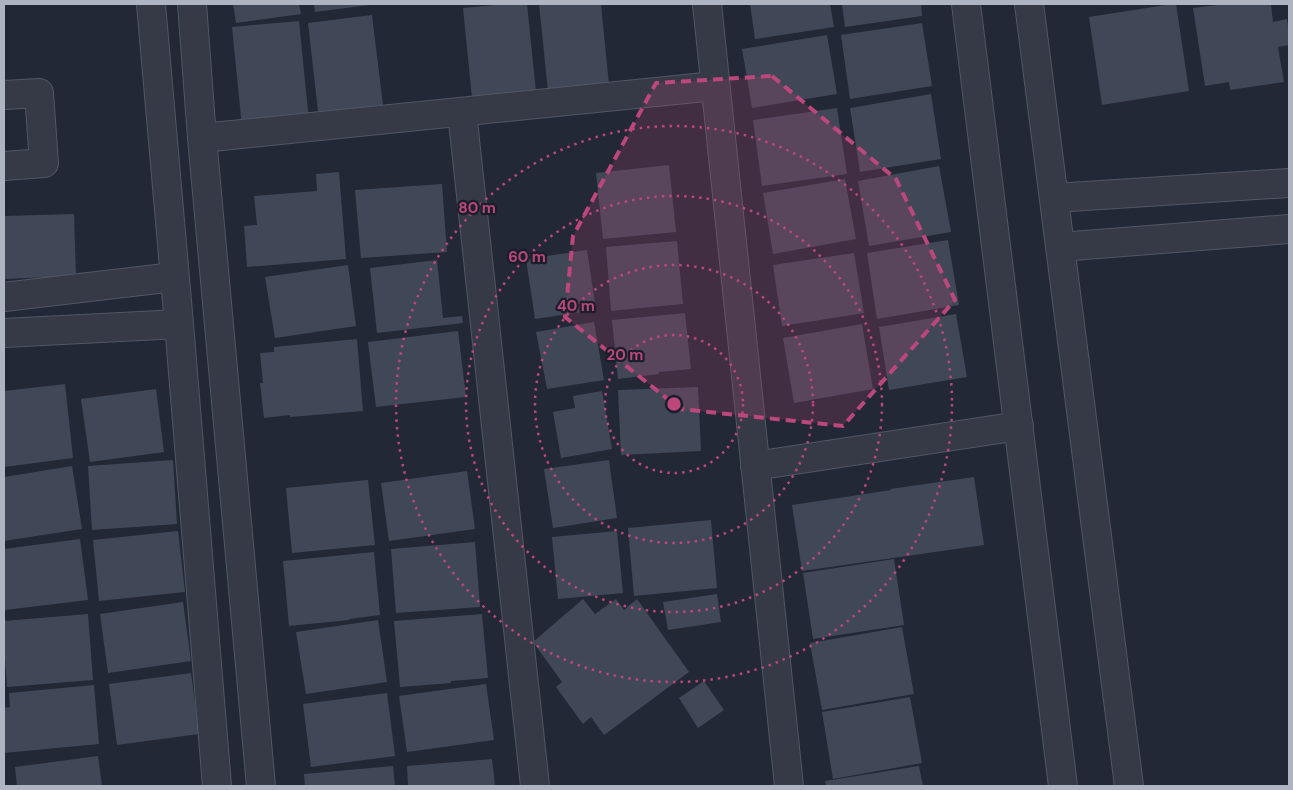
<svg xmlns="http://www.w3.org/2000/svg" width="1293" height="790" font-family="'DM Sans',sans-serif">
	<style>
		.building { fill: #404757 }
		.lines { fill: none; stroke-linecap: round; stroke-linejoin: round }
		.minor-casing { stroke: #525764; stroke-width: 30 }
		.minor { stroke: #353a46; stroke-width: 28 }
		.marked { fill: #bc477a; fill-opacity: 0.2; stroke: #bc477a; stroke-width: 4; stroke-dasharray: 10 6; stroke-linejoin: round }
		.ring { fill: none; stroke: #bc477a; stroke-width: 2.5; stroke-dasharray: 2.5 5 }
		.centre { fill: #bc477a; stroke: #1a1f2b; stroke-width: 2.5 }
		.ring-label { font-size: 15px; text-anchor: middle; font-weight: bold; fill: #bc477a; stroke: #1a1f2b; stroke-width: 4.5; stroke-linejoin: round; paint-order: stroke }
	</style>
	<rect width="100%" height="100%" fill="#222836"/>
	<g class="building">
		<polygon points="233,4 299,4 301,14 236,23"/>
		<polygon points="314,4 369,4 369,5 315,12"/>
		<polygon points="507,4 527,4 537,102 472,98 463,8"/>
		<polygon points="539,4 601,4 610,95 549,101"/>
		<polygon points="750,4 830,4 834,27 755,39"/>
		<polygon points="842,4 921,4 922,16 845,27"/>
		<polygon points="1172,4 1176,4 1189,91 1102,105 1089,17"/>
		<polygon points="1225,4 1271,4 1273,22 1287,19 1289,34 1289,45 1278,47 1284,82 1230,90 1229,82 1205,86 1193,8"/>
		<polygon points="372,15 384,114 319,120 308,23"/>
		<polygon points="299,21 309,121 242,127 232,27"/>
		<polygon points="922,23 932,86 850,99 841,35"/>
		<polygon points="827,35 837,94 752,108 742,49"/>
		<polygon points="931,94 941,159 860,172 850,108"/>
		<polygon points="837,108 847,174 762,186 753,120"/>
		<polygon points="669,165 676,232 603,239 596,173"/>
		<polygon points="939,166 951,232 869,246 858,181"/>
		<polygon points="339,172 346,259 247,267 244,226 257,225 254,196 317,191 316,174"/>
		<polygon points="845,179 856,239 773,254 763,193"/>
		<polygon points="442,184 447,252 361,258 355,190"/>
		<polygon points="74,214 76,276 4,279 4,216"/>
		<polygon points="948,240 959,305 877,319 867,253"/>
		<polygon points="677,241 683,304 611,311 606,247"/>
		<polygon points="587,250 596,310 535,319 526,259"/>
		<polygon points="854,253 864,313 782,326 773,265"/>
		<polygon points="437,260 443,318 462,316 463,323 377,333 370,268"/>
		<polygon points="348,265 356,326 275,338 265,277"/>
		<polygon points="685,313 691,369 659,372 659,374 618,379 612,320"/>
		<polygon points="956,314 967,377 889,390 879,327"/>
		<polygon points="594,322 604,380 547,389 536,332"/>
		<polygon points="862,324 873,389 794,403 783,338"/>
		<polygon points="458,331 466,397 376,407 368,342"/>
		<polygon points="357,339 363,411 290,417 290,415 264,418 260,383 263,383 260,353 274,352 274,347"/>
		<polygon points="65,384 73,458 4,467 4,391"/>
		<polygon points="698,387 701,451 621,455 618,390"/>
		<polygon points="156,389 164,452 90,462 81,399"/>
		<polygon points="602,391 612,449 561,458 553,412 575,408 573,396"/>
		<polygon points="173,460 177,524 92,530 88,466"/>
		<polygon points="609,460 617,518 553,528 544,469"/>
		<polygon points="72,466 82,529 4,541 4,477"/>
		<polygon points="467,471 475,529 389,541 381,483"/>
		<polygon points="974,477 984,545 802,571 792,505 891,490 890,489"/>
		<polygon points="368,480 375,545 292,553 286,488"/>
		<polygon points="711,520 717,588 634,596 628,528"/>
		<polygon points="178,531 185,592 99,601 93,540"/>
		<polygon points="617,531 623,593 558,599 552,537"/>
		<polygon points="80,539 88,600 5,610 4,599 4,549"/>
		<polygon points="475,542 480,607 396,613 391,549"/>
		<polygon points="374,552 380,615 349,619 349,620 289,626 283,561"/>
		<polygon points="894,559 904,625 813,639 803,573"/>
		<polygon points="717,594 721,622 668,630 663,602"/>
		<polygon points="583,599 595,614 616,599 624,610 637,599 689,672 604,735 591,717 583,724 556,687 562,682 533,642"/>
		<polygon points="183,602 191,661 108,673 100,614"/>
		<polygon points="88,614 93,680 7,687 4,645 4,621"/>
		<polygon points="482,614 488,678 451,681 451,683 400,687 394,621"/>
		<polygon points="378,620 387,682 306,694 296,632"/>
		<polygon points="902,627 914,694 822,710 810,643"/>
		<polygon points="191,673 199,734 117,745 109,684"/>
		<polygon points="704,681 724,710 698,728 679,698"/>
		<polygon points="486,684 494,740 407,752 399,696"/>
		<polygon points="94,685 99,744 4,753 4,708 10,707 9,693"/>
		<polygon points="387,693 395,756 311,767 303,704"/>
		<polygon points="910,697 922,763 833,779 822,712"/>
		<polygon points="98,756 102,786 17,786 15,767"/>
		<polygon points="492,759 495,786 408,786 407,766"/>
		<polygon points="393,766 395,786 305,786 304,774"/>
		<polygon points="919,766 923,786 826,786 825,781"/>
	</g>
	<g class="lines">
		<g class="minor-casing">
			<g id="minor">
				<polyline points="151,4 179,324 217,786"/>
				<polyline points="192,4 202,138 261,786"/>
				<polyline points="707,4 789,786"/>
				<polyline points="966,4 1063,786"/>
				<polyline points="1029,4 1129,786"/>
				<polyline points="4,95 39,93 44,163 4,166"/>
				<polyline points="462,112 535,786"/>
				<polyline points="202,138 715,86"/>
				<polyline points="1054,198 1289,183"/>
				<polyline points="1060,247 1289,229"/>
				<polyline points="4,297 174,277"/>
				<polyline points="4,333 179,324"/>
				<polyline points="755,466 1019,426"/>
			</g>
		</g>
		<use href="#minor" class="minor"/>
	</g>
	<path class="marked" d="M 772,76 L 896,179 L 955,300 L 843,426 L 680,409 L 565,317 L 573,236 L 656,83 Z"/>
	<g class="ring">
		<circle cx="674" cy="404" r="69"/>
		<circle cx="674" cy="404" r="139"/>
		<circle cx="674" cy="404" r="208"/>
		<circle cx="674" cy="404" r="278"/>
	</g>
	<circle cx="674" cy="404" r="8" class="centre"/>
	<g class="ring-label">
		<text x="477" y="213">80 m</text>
		<text x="527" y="262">60 m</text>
		<text x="576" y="311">40 m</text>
		<text x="625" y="360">20 m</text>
	</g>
	<rect width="1293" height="790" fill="none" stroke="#afb4c3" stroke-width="10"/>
</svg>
